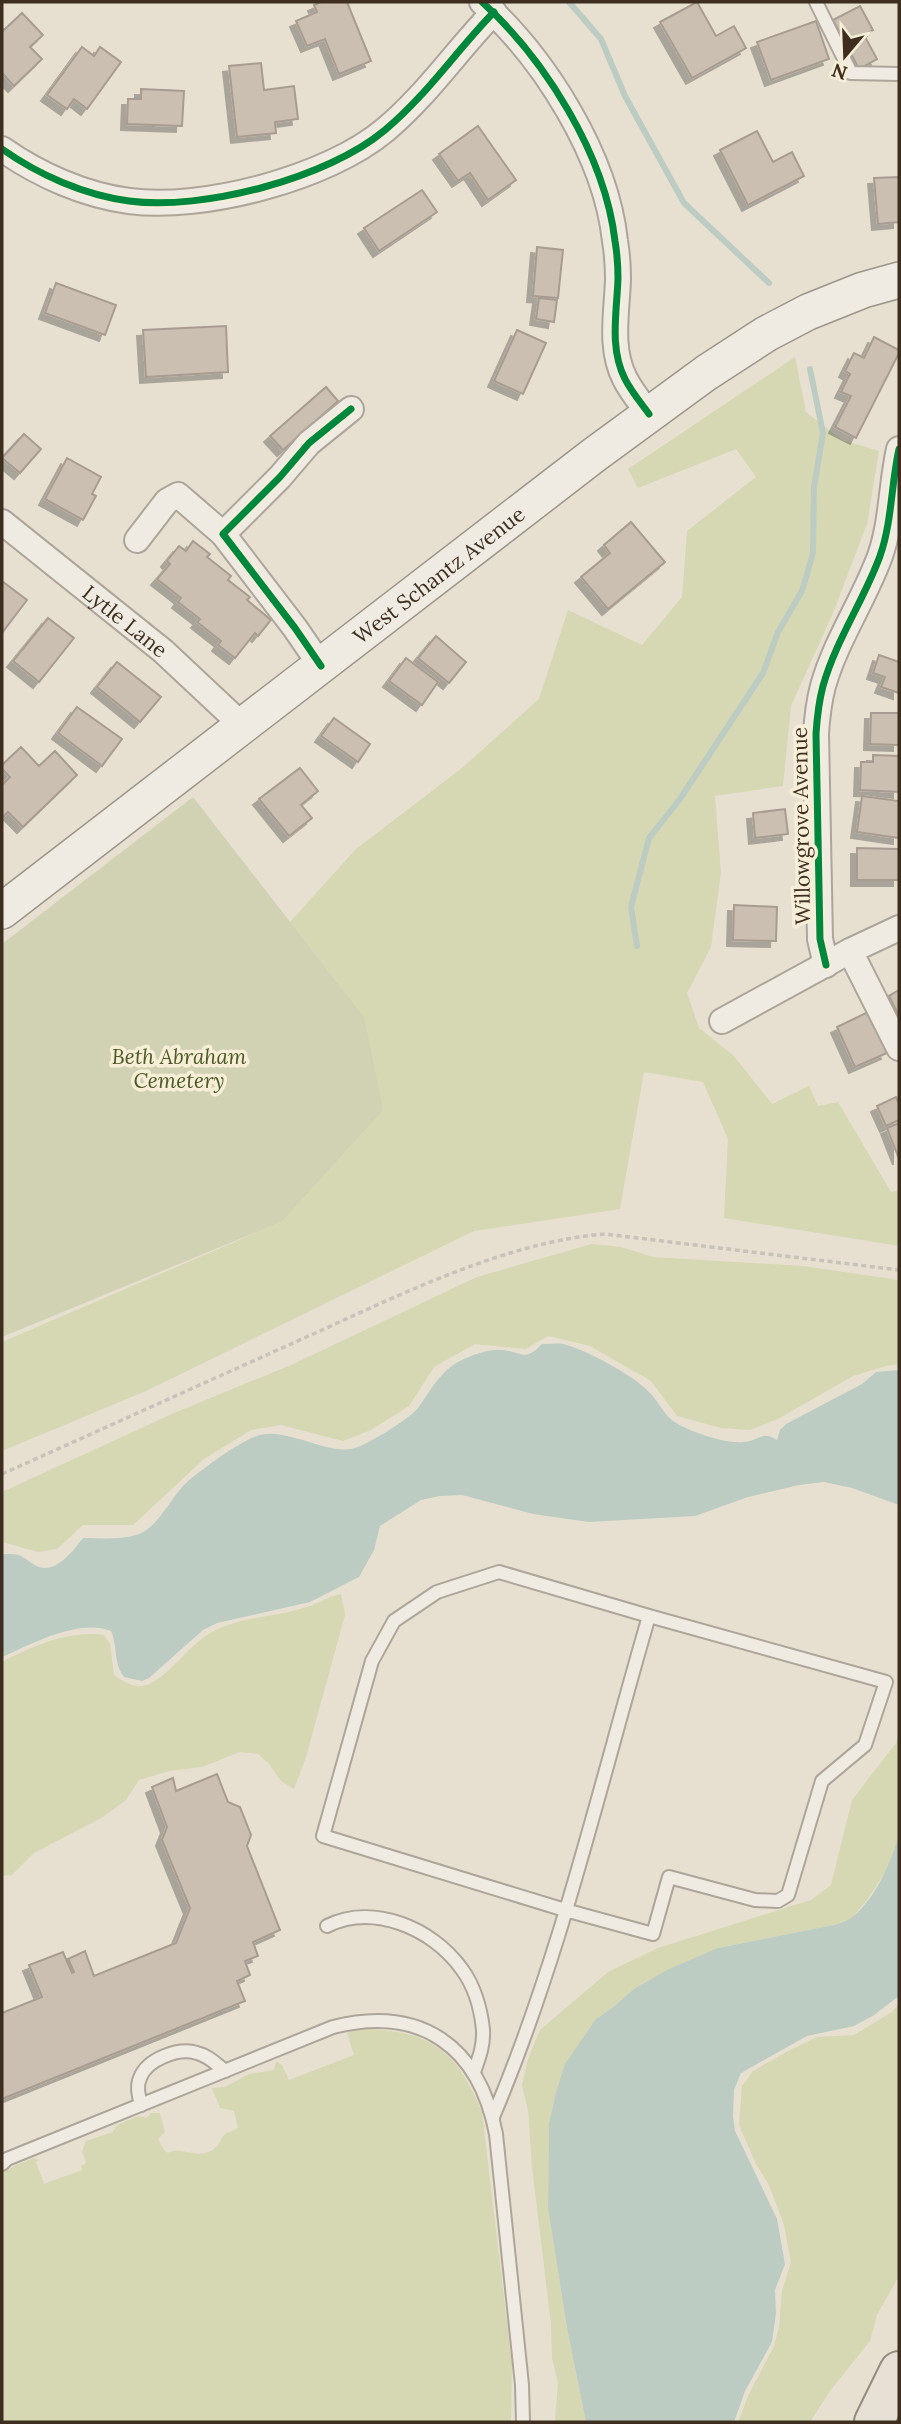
<svg xmlns="http://www.w3.org/2000/svg" width="901" height="2424" font-family="Lora,serif">
	<style>
		.green { fill: #d6d7b3 }
		.cemetery { fill: #d1d1b3 }
		.water { fill: #bcccc2 }
		.lines { fill: none; stroke-linecap: round; stroke-linejoin: round }
		.stream { stroke: #bcccc2; stroke-width: 6 }
		.building { fill: #cbbfb2; stroke: #a89c90; stroke-width: 2; filter: url(#shadow) }
		.service-casing { stroke: #ada599; stroke-width: 16 }
		.minor-casing { stroke: #ada599; stroke-width: 28 }
		.secondary-casing { stroke: #9c958a; stroke-width: 38 }
		.primary-casing { stroke: #928b80; stroke-width: 42 }
		.path { stroke: #c8c2b9; stroke-width: 3.5; stroke-dasharray: 5 3.5; stroke-linecap: butt }
		.service { stroke: #efebe3; stroke-width: 12 }
		.minor { stroke: #efebe3; stroke-width: 24 }
		.secondary { stroke: #efebe3; stroke-width: 35 }
		.primary { stroke: #e6e1d4; stroke-width: 38 }
		.cycleway-casing { stroke: #f7eed8; stroke-width: 11 }
		.cycleway { stroke: #00873e; stroke-width: 7 }
		.labels { text-anchor: middle; dominant-baseline: central; stroke-width: 7; stroke-linejoin: round; paint-order: stroke }
		.street-label { font-size: 21px; fill: #3d2e20; stroke: #f7eed8 }
		.park-label { font-size: 21px; font-style: italic; fill: #4d5a26; stroke: #f7eed8 }
	</style>
	<defs>
		<filter id="shadow"><feDropShadow dx="-6" dy="6" stdDeviation="0" flood-color="#0004"/></filter>
	</defs>
	<rect width="100%" height="100%" fill="#e7e0d1"/>
	<g class="green">
		<polygon points="795,357 806,412 842,440 879,451 867,524 833,613 791,706 783,786 715,796 721,873 711,947 687,993 699,1028 734,1056 772,1104 809,1086 818,1106 838,1102 891,1192 899,1190 899,1246 724,1218 728,1139 703,1082 644,1072 620,1209 474,1231 146,1391 2,1451 2,1342 281,1222 364,1017 290,922 356,849 462,768 539,699 568,610 642,645 682,597 687,531 756,477 736,449 638,488 628,469"/>
		<polygon points="592,1244 621,1247 653,1257 803,1266 899,1280 899,1364 886,1366 853,1376 778,1419 750,1430 721,1428 677,1416 651,1381 590,1346 548,1336 526,1349 475,1344 434,1367 409,1406 371,1430 343,1441 281,1425 251,1430 204,1459 133,1525 83,1525 57,1549 38,1552 2,1542 2,1492 174,1413 291,1365 477,1277"/>
		<path d="M 341,1594 L 345,1615 L 306,1757 L 294,1789 L 281,1781 L 269,1764 L 258,1754 L 240,1752 L 202,1767 L 169,1771 L 139,1780 L 126,1800 L 103,1817 L 34,1853 L 12,1875 L 2,1876 L 2,1662 C 33,1646 68,1630 104,1635 L 110,1644 L 114,1675 C 125,1682 135,1690 149,1684 C 175,1671 190,1642 216,1630 C 242,1617 273,1617 300,1609 C 314,1606 326,1597 341,1594 Z"/>
		<polygon points="899,1731 899,1834 891,1863 867,1900 852,1918 834,1925 718,1948 634,1989 612,2008 596,2019 555,2096 549,2123 548,2208 567,2328 586,2422 555,2422 558,2383 552,2358 551,2324 532,2167 528,2110 522,2085 528,2059 540,2030 608,1972 658,1948 811,1900 831,1885 852,1800 896,1743"/>
		<polygon points="899,2004 899,2276 877,2315 870,2341 830,2391 810,2422 738,2422 749,2394 774,2346 779,2327 782,2291 791,2262 784,2225 769,2185 756,2164 739,2125 742,2086 753,2071 790,2050 817,2037 854,2035 892,2012"/>
		<path d="M 353,2029 C 425,2029 454,2044 482,2112 L 512,2365 L 511,2422 L 2,2422 L 2,2173 L 16,2165 L 34,2158 L 39,2160 L 36,2162 L 44,2184 L 82,2170 L 81,2166 L 86,2163 L 82,2151 L 86,2141 L 113,2132 L 117,2125 L 138,2116 L 146,2118 L 151,2113 L 160,2113 L 165,2132 L 158,2139 C 170,2162 166,2148 182,2151 C 196,2154 207,2157 218,2145 C 220,2142 221,2138 224,2135 C 227,2132 234,2131 238,2128 L 234,2111 L 220,2108 L 212,2088 L 225,2087 L 249,2074 L 274,2070 L 276,2061 L 282,2065 L 289,2080 L 354,2055 L 347,2033 Z"/>
	</g>
	<polygon class="cemetery" points="193,797 364,1017 383,1110 281,1222 2,1337 2,944"/>
	<g class="water">
		<path d="M 542,1344 C 549,1344 557,1343 563,1344 C 585,1349 634,1376 648,1391 C 659,1401 663,1415 676,1423 C 691,1432 726,1444 743,1442 C 760,1441 761,1430 777,1440 L 780,1430 L 786,1424 L 862,1384 L 876,1372 L 899,1370 L 899,1505 L 852,1488 L 824,1482 L 799,1485 L 748,1497 L 695,1516 L 589,1522 L 533,1514 L 462,1495 L 440,1496 L 421,1500 L 380,1526 L 374,1550 L 359,1577 L 310,1602 L 217,1623 L 203,1630 L 149,1678 L 142,1681 L 124,1677 C 113,1662 118,1647 111,1631 C 80,1618 31,1644 2,1657 L 2,1554 C 20,1554 19,1554 33,1564 C 53,1578 72,1552 83,1538 C 100,1538 119,1540 136,1535 C 157,1529 169,1501 183,1486 C 197,1472 239,1442 257,1436 C 284,1426 322,1453 351,1449 C 365,1447 409,1419 418,1408 C 433,1387 443,1366 469,1357 C 475,1354 493,1349 499,1350 C 521,1350 523,1364 542,1344 Z"/>
		<path d="M 899,1834 L 899,1996 L 874,2015 L 854,2026 L 807,2036 L 741,2073 L 734,2090 L 733,2116 L 735,2131 L 777,2219 L 785,2264 L 775,2290 L 776,2313 L 772,2342 L 745,2391 L 734,2422 L 586,2422 L 567,2328 L 548,2208 L 549,2123 L 555,2096 L 565,2064 L 596,2019 L 612,2008 L 634,1989 L 667,1970 L 718,1948 L 834,1925 C 841,1923 849,1920 854,1916 C 877,1895 891,1863 899,1834 Z"/>
	</g>
	<g class="lines">
		<g class="stream">
			<polyline points="569,2 601,39 625,96 684,203 769,283"/>
			<polyline points="637,946 631,907 649,838 680,799 763,673 778,632 802,591 813,553 814,487 823,433 810,369"/>
		</g>
	</g>
	<g class="building">
		<polygon points="321,2 347,2 371,61 339,74 325,39 307,46 296,21 317,12 314,5"/>
		<polygon points="697,2 716,36 734,26 746,48 692,78 660,22"/>
		<polygon points="860,6 873,30 864,35 877,59 859,69 833,20"/>
		<polygon points="22,13 43,35 30,47 42,59 14,86 2,73 2,28 4,30"/>
		<polygon points="816,21 829,59 771,80 757,42"/>
		<polygon points="82,47 94,56 100,47 121,62 87,109 74,99 67,109 47,95"/>
		<polygon points="261,63 264,90 294,86 298,119 275,122 276,133 237,137 229,66"/>
		<polygon points="141,89 184,91 182,126 127,124 128,99 141,99"/>
		<polygon points="478,126 516,180 488,200 470,173 458,181 439,154"/>
		<polygon points="757,131 773,162 792,152 804,176 748,205 720,150"/>
		<polygon points="899,177 899,222 878,224 874,178"/>
		<polygon points="422,190 437,212 379,251 364,228"/>
		<polygon points="537,247 563,250 558,298 533,296"/>
		<polygon points="56,283 116,305 105,335 45,313"/>
		<polygon points="539,298 557,300 554,322 536,319"/>
		<polygon points="226,326 228,372 146,377 143,330"/>
		<polygon points="517,330 546,343 523,394 494,381"/>
		<polygon points="874,337 899,350 899,353 856,438 835,427 851,396 841,392 850,374 845,371 854,353 864,358"/>
		<polygon points="326,387 338,401 283,450 270,436"/>
		<polygon points="24,434 41,449 20,473 2,458"/>
		<polygon points="67,458 101,477 92,494 96,496 83,520 45,499"/>
		<polygon points="631,522 665,562 608,609 581,577 610,553 604,545"/>
		<polygon points="193,541 210,554 207,557 231,576 228,580 250,597 247,600 271,620 258,636 255,633 235,658 218,645 221,641 197,622 200,619 178,602 181,598 157,579 170,564 167,561 179,546 186,551"/>
		<polygon points="2,581 27,600 2,633"/>
		<polygon points="48,618 74,638 39,682 13,661"/>
		<polygon points="436,636 466,662 449,683 418,658"/>
		<polygon points="879,655 899,662 899,693 881,687 885,677 873,673"/>
		<polygon points="406,658 438,682 422,705 389,681"/>
		<polygon points="117,662 161,697 140,722 97,687"/>
		<polygon points="77,707 122,739 102,766 58,733"/>
		<polygon points="871,713 899,713 899,745 870,744"/>
		<polygon points="334,718 370,744 358,762 321,736"/>
		<polygon points="21,747 39,766 55,751 77,775 23,827 8,812 2,818 2,785 10,777 2,769 2,765"/>
		<polygon points="873,755 899,756 899,792 860,790 861,762 873,762"/>
		<polygon points="300,768 318,791 301,805 312,818 289,836 259,799"/>
		<polygon points="862,796 899,801 899,838 857,832"/>
		<polygon points="785,809 788,834 755,838 753,813"/>
		<polygon points="857,848 899,849 899,880 857,880"/>
		<polygon points="734,905 777,907 776,941 733,940"/>
		<polygon points="899,990 899,1016 889,996"/>
		<polygon points="868,1012 887,1053 855,1067 837,1027"/>
		<polygon points="896,1097 899,1104 899,1120 886,1126 877,1106"/>
		<polygon points="899,1123 899,1159 887,1128"/>
		<polygon points="217,1774 228,1802 240,1807 251,1835 247,1846 280,1930 253,1942 258,1956 245,1961 250,1975 237,1981 245,2001 2,2099 2,2013 42,1997 29,1965 63,1952 72,1973 74,1972 68,1959 85,1951 94,1976 176,1943 190,1908 162,1840 167,1827 152,1787 173,1778 176,1791"/>
	</g>
	<g class="lines">
		<g class="service-casing">
			<g id="service">
				<polyline points="816,2 851,73 899,74"/>
				<path d="M 327,1926 C 373,1903 432,1928 461,1968 C 474,1985 481,2009 483,2030 C 484,2045 479,2058 474,2072"/>
				<path d="M 141,2105 C 139,2096 136,2087 140,2078 C 147,2059 179,2047 197,2053 C 209,2056 216,2064 225,2071"/>
				<path d="M 493,2117 C 561,1956 600,1784 649,1616 L 499,1572 L 437,1592 L 394,1621 L 372,1661 L 323,1836 L 565,1910 L 653,1934 L 669,1877 L 755,1900 L 778,1901 L 788,1895 L 822,1781 L 865,1745 L 886,1682 L 649,1616"/>
				<path d="M 2,2164 L 7,2159 L 333,2027 C 421,2005 479,2046 496,2134 L 522,2385 L 523,2422"/>
			</g>
		</g>
		<g class="minor-casing">
			<g id="minor">
				<path d="M 482,2 C 545,59 606,156 615,241 C 617,253 618,266 618,279 C 617,312 609,348 625,379 C 631,391 641,403 649,414"/>
				<path d="M 2,149 C 39,175 84,195 129,201 C 203,211 328,178 385,130 C 426,96 457,50 494,12"/>
				<path id="s1" d="M 2,522 L 163,651 L 243,726"/>
				<polyline points="137,540 167,501 178,495 223,534"/>
				<polyline points="321,666 295,628 223,534 280,477 309,443 351,409"/>
				<polyline points="850,951 899,1048"/>
				<path d="M 826,965 L 820,939 L 816,734 C 817,718 819,701 823,686 C 836,640 864,600 880,556 C 892,522 891,485 899,449"/>
				<polyline points="722,1021 850,951 899,928"/>
			</g>
		</g>
		<g class="secondary-casing">
			<g id="secondary">
				<path id="s2" d="M 2,911 L 594,455 L 706,373 L 766,334 L 808,312 L 863,290 L 899,280"/>
			</g>
		</g>
		<g class="primary-casing">
			<polyline id="primary" points="874,2422 899,2371"/>
		</g>
		<path class="path" d="M 2,1474 C 105,1428 208,1381 311,1335 C 399,1295 509,1241 605,1234 L 899,1270"/>
		<use href="#service" class="service"/>
		<use href="#minor" class="minor"/>
		<use href="#secondary" class="secondary"/>
		<use href="#primary" class="primary"/>
		<g class="cycleway-casing">
			<g id="cycleway">
				<path d="M 482,2 C 545,59 605,155 615,241 C 617,253 618,266 618,278 C 617,311 609,348 625,379 C 631,391 641,403 649,414"/>
				<path d="M 2,149 C 39,175 84,195 129,201 C 203,211 328,178 385,130 C 426,96 457,50 494,12"/>
				<polyline points="321,666 295,628 223,534 280,477 309,443 351,409"/>
				<path d="M 826,965 L 820,939 L 816,734 C 817,718 819,701 823,686 C 836,640 864,600 880,556 C 892,522 891,485 899,449"/>
			</g>
		</g>
		<use href="#cycleway" class="cycleway"/>
	</g>
	<g class="labels">
		<g class="street-label">
			<text stroke="none"><textPath href="#s2" startOffset="551">West Schantz Avenue</textPath></text>
			<text stroke="none"><textPath href="#s1" startOffset="158">Lytle Lane</textPath></text>
			<text transform="translate(801 826) rotate(-91)">Willowgrove Avenue</text>
		</g>
		<g class="park-label">
			<text x="179" y="1056">Beth Abraham<tspan x="179" dy="24">Cemetery</tspan></text>
		</g>
	</g>
	<rect width="901" height="2424" fill="none" stroke="#3d2e20" stroke-width="7"/>
	<g transform="translate(845 56) rotate(199)" stroke="#f7eed8" stroke-width="5" paint-order="stroke">
	<path d="M0-5L12 26L0 18L-12 26Z" fill="#3d2e20"/>
	<text y="-10" font-size="19" font-weight="bold" text-anchor="middle" fill="#3d2e20">N</text>
	</g>
</svg>
